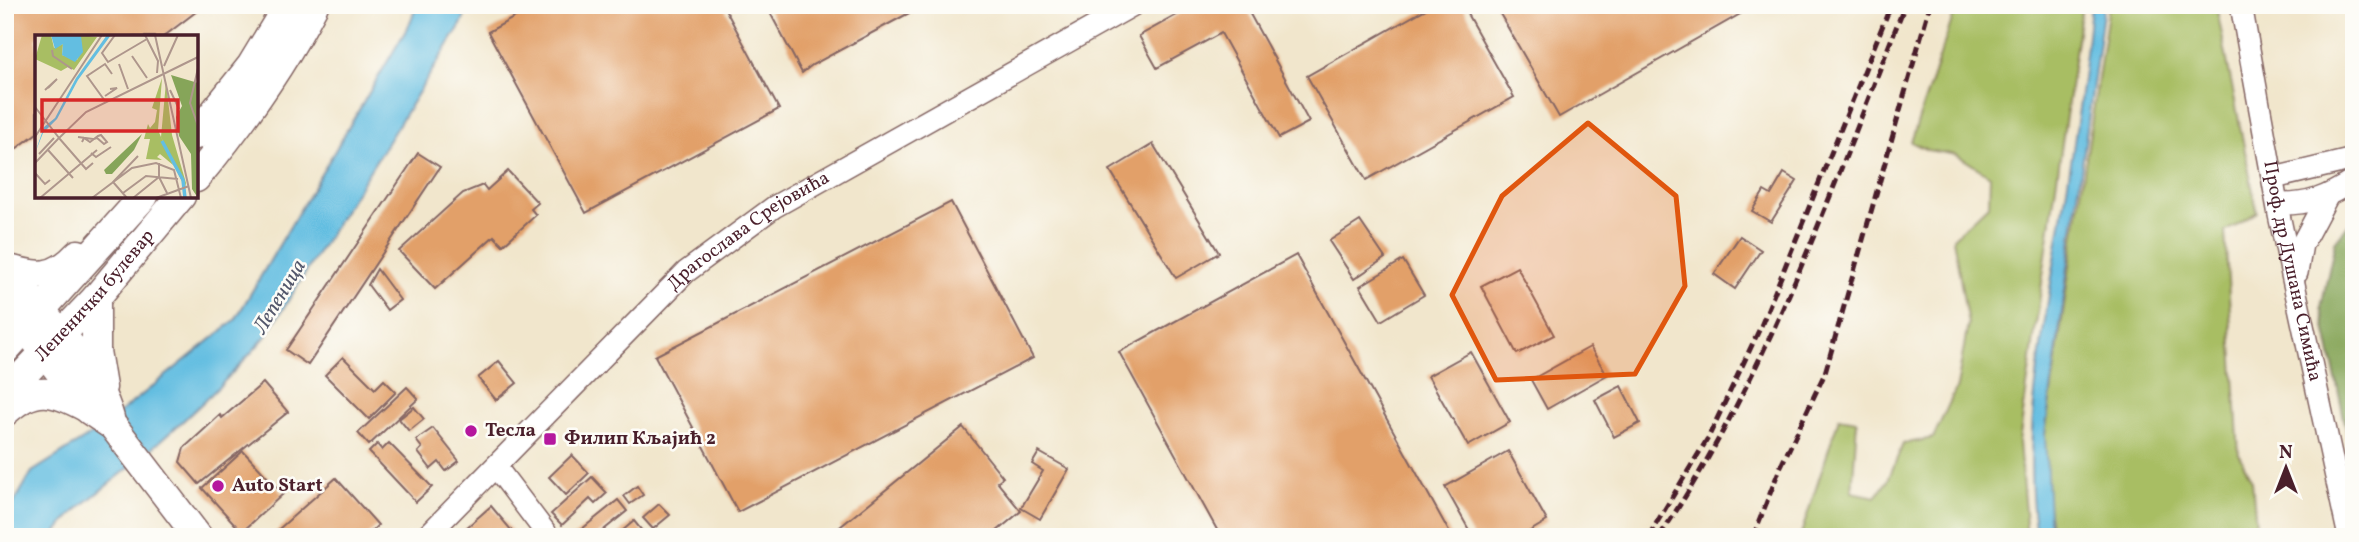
<svg xmlns="http://www.w3.org/2000/svg" width="2359" height="542" font-family="Vollkorn,serif">
	<style>
		.green { fill: #a8be63; stroke: #796e47; stroke-width: 2 }
		.forest { fill: #86a559; stroke: #686242; stroke-width: 2 }
		.water { fill: #63bee1; stroke: #566e86; stroke-width: 2 }
		.building { fill: #e2a069 }
		.lines { fill: none; stroke-linecap: round; stroke-linejoin: round }
		.minor-casing { stroke: #846563; stroke-width: 24 }
		.major-casing { stroke: #846563; stroke-width: 31 }
		.minor { stroke: #fff; stroke-width: 21 }
		.major { stroke: #fff; stroke-width: 28 }
		.rail { stroke: #4a1f2b; stroke-width: 5; stroke-dasharray: 10 5; stroke-linecap: butt }
		.marked { fill: #e0560e; fill-opacity: 0.2; stroke: #e0560e; stroke-width: 5; stroke-linejoin: round }
		.poi-dot { fill: #b5179e; stroke: #fdfcf7; stroke-width: 2.5 }
		.labels { text-anchor: middle; dominant-baseline: central; stroke-width: 5; stroke-linejoin: round; paint-order: stroke }
		.street-label { font-size: 19px; fill: #4a1f2b; stroke: #fdfcf7 }
		.poi-label { font-size: 19px; font-weight: bold; fill: #4a1f2b; stroke: #fdfcf7; text-anchor: start }
		.water-label { font-size: 21px; font-style: italic; fill: #53576b; stroke: #fdfcf7 }
		.inset-river { fill: none; stroke: #63bee1; stroke-width: 3.5 }
		.inset-road { fill: none; stroke: #ae968c; stroke-width: 2 }
		.view { fill: #d62828; fill-opacity: 0.15; stroke: #d62828; stroke-width: 3.5 }
		.inset-edge { fill: none; stroke: #4a1f2b; stroke-width: 3.5 }
	</style>
	<rect width="100%" height="100%" fill="#fdfcf7"/>
	<filter id="ink" filterUnits="userSpaceOnUse"><feTurbulence type="fractalNoise" baseFrequency=".0143" numOctaves="2"/><feDisplacementMap in="SourceGraphic" scale="14" xChannelSelector="R" yChannelSelector="G"/><feConvolveMatrix kernelMatrix="1 2 1 2 8 2 1 2 1" color-interpolation-filters="sRGB"/></filter>
	<filter id="wash" filterUnits="userSpaceOnUse"><feTurbulence type="fractalNoise" baseFrequency=".00686" numOctaves="4" result="noise"/><feDisplacementMap in="SourceGraphic" scale="28" xChannelSelector="R" yChannelSelector="G"/><feGaussianBlur stdDeviation="1.57" result="paint"/><feColorMatrix in="noise" values="0 0 0 0 0 0 0 0 0 0 0 0 0 0 0 0 0 1.4 0 .05"/><feComposite in="paint" operator="in"/></filter>
	<g filter="url(#wash)">
		<rect width="100%" height="100%" fill="#f1e6cc"/>
		<g class="green">
			<polygon points="1957,5 2082,5 2019,442 2027,537 1800,537 1839,418 1857,421 1852,492 1876,497 1888,480 1903,444 1933,438 1957,387 1968,324 1953,238 1989,204 1990,176 1957,155 1927,150 1911,142"/>
			<polygon points="2109,5 2216,5 2257,212 2225,232 2239,455 2252,481 2257,537 2053,537 2044,485 2045,434"/>
		</g>
		<polygon class="forest" points="2354,218 2354,467 2321,307 2335,242"/>
		<g class="water">
			<path d="M 417,5 L 469,5 L 462,23 L 266,336 C 224,385 175,430 125,471 C 100,492 72,509 53,537 L 5,537 L 5,518 L 32,472 L 97,431 L 235,320 L 409,25 Z"/>
			<path d="M 2091,5 L 2104,5 L 2045,434 L 2050,537 L 2036,537 C 2022,439 2041,343 2057,247 C 2071,167 2084,86 2091,5 Z"/>
		</g>
		<g id="blocks">
			<g class="building">
				<polygon points="5,5 198,5 201,8 163,37 37,37 37,133 13,151 5,141"/>
				<polygon points="537,5 723,5 779,109 586,213 488,32"/>
				<polygon points="766,5 924,5 812,65 802,73"/>
				<polygon points="1195,5 1245,5 1309,122 1279,138 1221,33 1157,68 1139,36"/>
				<polygon points="1433,5 1462,5 1514,97 1366,180 1307,76"/>
				<polygon points="1495,5 1756,5 1559,117"/>
				<polygon points="1153,144 1219,253 1176,278 1110,170"/>
				<polygon points="418,153 440,167 308,365 286,350"/>
				<polygon points="508,171 538,203 531,209 536,215 503,245 494,236 435,289 399,251 463,193 483,185 487,190"/>
				<polygon points="1784,173 1797,181 1771,222 1752,211 1764,191 1771,195"/>
				<polygon points="951,202 1033,358 738,512 655,356"/>
				<polygon points="1360,221 1385,258 1354,279 1329,241"/>
				<polygon points="1740,236 1761,250 1735,289 1714,274"/>
				<polygon points="1296,255 1452,537 1221,537 1119,352"/>
				<polygon points="1403,260 1424,295 1381,321 1360,286"/>
				<polygon points="1517,267 1554,335 1517,354 1481,286"/>
				<polygon points="377,269 400,300 387,310 368,285"/>
				<polygon points="1590,347 1607,375 1547,409 1531,380"/>
				<polygon points="1471,352 1510,422 1468,446 1428,376"/>
				<polygon points="343,357 375,389 384,380 396,392 369,419 325,375"/>
				<polygon points="499,361 517,383 496,400 478,378"/>
				<polygon points="263,383 288,412 199,484 180,462 184,448 220,415 222,418"/>
				<polygon points="1621,386 1640,423 1614,437 1595,400"/>
				<polygon points="407,387 418,399 369,445 358,433"/>
				<polygon points="414,407 424,419 409,431 399,419"/>
				<polygon points="963,427 1003,477 997,482 1021,511 990,537 848,537 840,527"/>
				<polygon points="433,428 459,461 446,471 439,462 431,469 418,452 422,448 416,440"/>
				<polygon points="389,443 432,487 416,502 369,452 377,444 382,450"/>
				<polygon points="243,451 283,494 242,532 202,488"/>
				<polygon points="1508,451 1547,521 1520,537 1473,537 1445,487"/>
				<polygon points="1039,452 1069,469 1040,519 1021,508 1043,471 1032,464"/>
				<polygon points="572,455 589,473 566,495 549,477"/>
				<polygon points="592,477 607,493 595,504 590,499 562,525 551,514"/>
				<polygon points="336,478 378,525 366,537 270,537"/>
				<polygon points="637,486 643,495 630,504 624,496"/>
				<polygon points="618,500 627,511 595,537 572,537"/>
				<polygon points="659,504 670,515 653,529 643,518"/>
				<polygon points="491,506 517,537 456,537 474,521"/>
				<polygon points="634,521 647,537 615,537"/>
			</g>
		</g>
	</g>
	<g filter="url(#ink)">
		<use href="#blocks" fill-opacity="0" stroke="#846563" stroke-width="2"/>
		<g class="lines">
			<g class="minor-casing">
				<g id="minor">
					<path id="s1" d="M 2241,5 L 2279,215 L 2349,537"/>
					<polyline points="2274,178 2354,159"/>
					<path d="M 2278,204 C 2309,205 2328,197 2354,180"/>
					<polyline points="2297,273 2302,244 2327,197"/>
					<polyline points="496,467 549,537"/>
					<path id="s2" d="M 426,537 L 686,272 L 774,207 L 1133,5"/>
				</g>
			</g>
			<g class="major-casing">
				<g id="major">
					<polyline points="196,135 251,66 288,5"/>
					<path d="M 196,178 C 241,124 281,68 314,5"/>
					<path d="M 5,268 C 37,277 53,281 78,254"/>
					<path d="M 5,270 C 42,313 94,362 110,418"/>
					<polyline points="96,298 96,351 102,387"/>
					<polyline points="5,301 89,410 113,426 198,537"/>
					<polyline points="5,350 144,196"/>
					<path id="s3" d="M 5,394 L 96,298 L 181,196"/>
					<path d="M 5,412 C 35,384 54,390 87,408"/>
				</g>
			</g>
			<use href="#minor" class="minor"/>
			<use href="#major" class="major"/>
			<g class="rail">
				<polyline points="1648,537 1708,438 1761,326 1891,5"/>
				<path d="M 1659,537 C 1769,374 1833,186 1905,5"/>
				<polyline points="1753,537 1780,468 1825,373 1930,5"/>
			</g>
		</g>
	</g>
	<path class="marked" d="M 1588,123 L 1676,196 L 1685,286 L 1635,374 L 1496,380 L 1452,295 L 1502,196 Z"/>
	<g class="poi-dot">
		<circle cx="471" cy="431" r="7"/>
		<rect x="543" y="432" width="14" height="14" rx="3.5"/>
		<circle cx="218" cy="486" r="7"/>
	</g>
	<g class="labels">
		<g class="street-label">
			<text stroke="none"><textPath href="#s2" startOffset="446">Драгослава Срејовића</textPath></text>
			<text stroke="none"><textPath href="#s1" startOffset="271">Проф. др Душана Симића</textPath></text>
			<text stroke="none"><textPath href="#s3" startOffset="133">Лепенички булевар</textPath></text>
		</g>
		<g class="poi-label">
			<text x="485" y="431">Тесла</text>
			<text x="564" y="439">Филип Кљајић 2</text>
			<text x="232" y="486">Auto Start</text>
		</g>
		<g class="water-label">
			<text transform="translate(280 297) rotate(-59)">Лепеница</text>
		</g>
	</g>
	<g transform="translate(35 35)">
		<rect width="163" height="163" fill="#f1e6cc"/>
		<path d="M 7,0 L 16,0 L 19,13 L 28,9 L 27,20 L 42,25 L 47,14 L 45,0 L 62,2 L 39,35 L 33,32 L 26,36 L 0,24 ZM 127,43 L 123,95 L 138,130 L 125,119 L 122,122 L 127,125 L 111,124 L 115,104 L 109,104 L 113,89 L 115,93 L 120,87 L 122,75 L 117,73 ZM 131,47 L 137,100 L 151,148 L 150,153 L 126,102 Z" fill="#a8be63"/>
		<path d="M 136,40 L 163,48 L 163,163 L 157,154 L 156,119 L 144,101 L 141,82 L 147,71 ZM 107,99 L 99,115 L 77,139 L 71,139 L 69,135 Z" fill="#86a559"/>
		<path d="M 16,0 L 46,1 L 48,17 L 40,27 L 27,20 L 28,9 L 20,14 ZM 72,0 L 76,0 L 43,45 L 22,84 L 8,98 L 0,118 L 9,92 L 20,83 L 41,43 Z" fill="#63bee1"/>
		<path class="inset-river" d="M 127,106 L 148,145 L 150,163"/>
		<path class="inset-road" d="M 80,0 L 67,18 L 73,27 L 112,4M 110,0 L 123,26 L 122,38M 120,0 L 156,163M 17,15 L 18,21 L 37,34M 97,21 L 112,43M 84,29 L 93,54M 129,31 L 143,0M 163,33 L 155,68 L 163,91M 10,55 L 22,44 L 13,53M 135,55 L 144,74M 70,61 L 82,53 L 75,54M 70,66 L 52,41 L 70,29 L 77,39M 0,72 L 24,103 L 0,128M 0,102 L 67,0M 43,102 L 58,104 L 59,104 L 62,103 L 69,109 L 72,107 L 66,100 L 63,101 L 55,107 L 49,103 L 47,107M 13,115 L 38,143M 56,118 L 61,122 L 76,112M 4,119 L 19,103M 58,128 L 51,134 L 24,103 L 51,77 L 163,22M 124,128 L 124,142 L 132,158M 0,138 L 10,149 L 15,145M 88,158 L 111,141 L 143,144M 5,163 L 62,115M 57,163 L 97,133 L 121,128 L 139,135 L 146,163M 92,163 L 78,147 L 103,121M 98,163 L 124,142M 121,163 L 154,151"/>
		<path class="view" d="M 7,65 L 143,65 L 143,96 L 7,96 Z"/>
		<rect width="163" height="163" class="inset-edge"/>
	</g>
	<rect width="2359" height="542" fill="none" stroke="#fdfcf7" stroke-width="28"/>
	<g transform="translate(2286 468)" stroke="#fdfcf7" stroke-width="5" paint-order="stroke">
	<path d="M0-5L12 26L0 18L-12 26Z" fill="#4a1f2b"/>
	<text y="-10" font-size="19" font-weight="bold" text-anchor="middle" fill="#4a1f2b">N</text>
	</g>
</svg>
